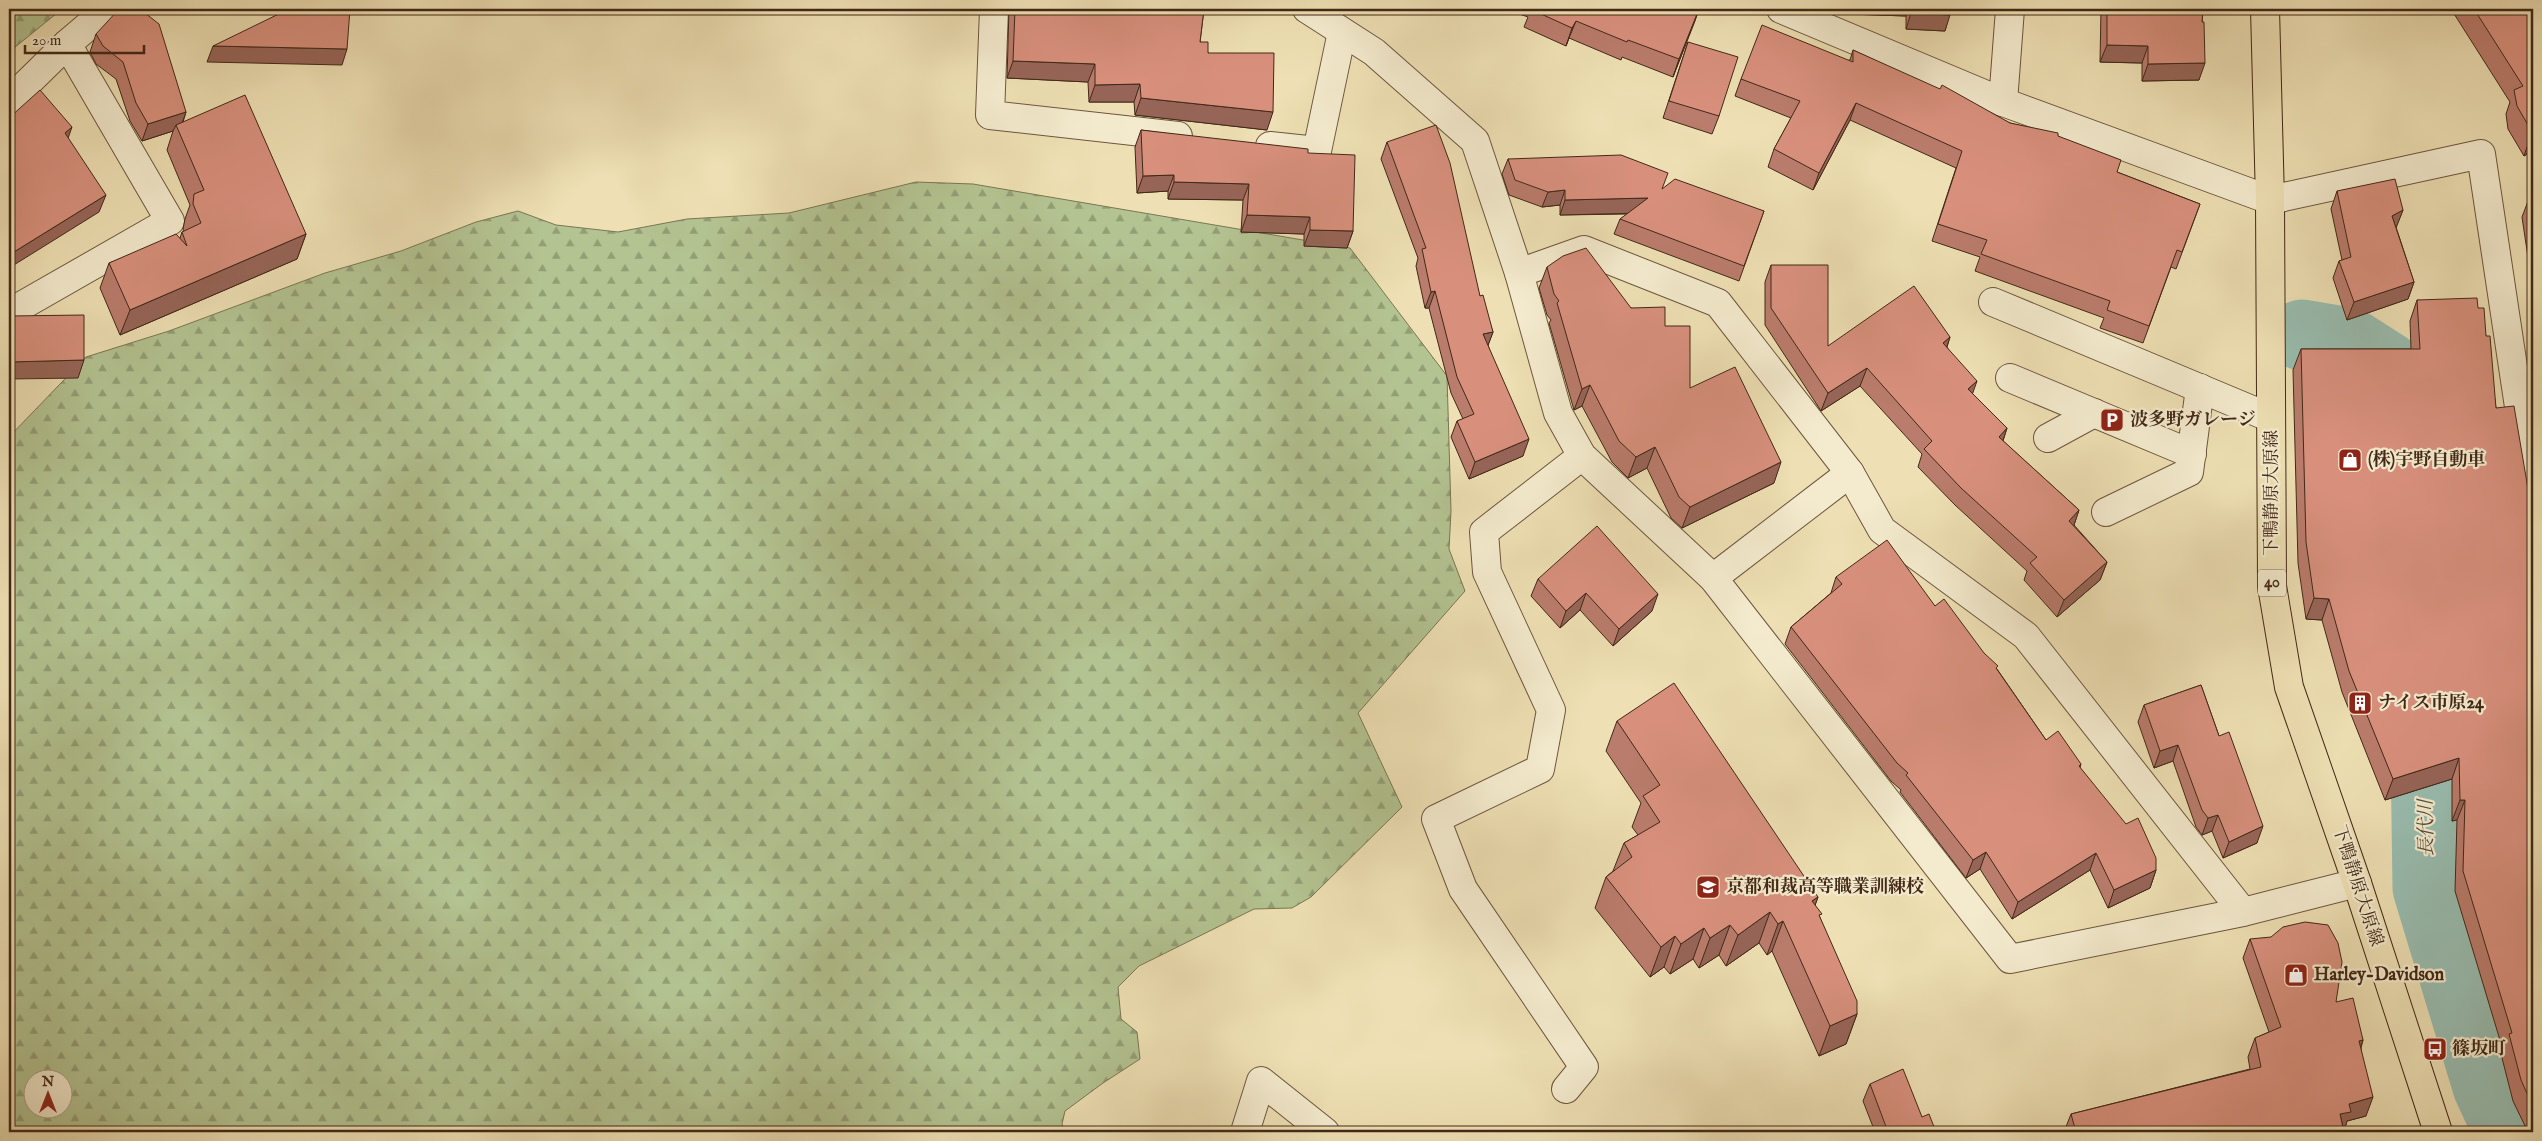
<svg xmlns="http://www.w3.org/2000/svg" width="2542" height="1141" font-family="'IM FELL English','Noto Serif JP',serif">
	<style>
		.forest { fill: url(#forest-firs); stroke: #7a7654; fill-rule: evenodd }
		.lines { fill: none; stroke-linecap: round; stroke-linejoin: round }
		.river { stroke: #99bdb0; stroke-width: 71 }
		.minor-casing { stroke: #6d563e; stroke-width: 30 }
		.primary-casing { stroke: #422817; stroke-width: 30 }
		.path { stroke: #422817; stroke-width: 3; stroke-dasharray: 4 2.5; stroke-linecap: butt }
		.minor { stroke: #f4ebce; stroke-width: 28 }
		.primary { stroke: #eee0b4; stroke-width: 28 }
		.wall { fill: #ba7c6c; stroke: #422817 }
		.shaded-wall { fill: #976558; stroke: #422817 }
		.building { fill: #d8907d; stroke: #422817 }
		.labels { text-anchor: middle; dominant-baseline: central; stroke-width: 4.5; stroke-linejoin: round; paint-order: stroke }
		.shield { fill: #f4ebce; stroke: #77624e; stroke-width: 1 }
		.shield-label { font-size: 16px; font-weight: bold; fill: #422817 }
		.poi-label { font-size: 18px; font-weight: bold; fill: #422817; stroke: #f4ebce; text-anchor: start }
		.street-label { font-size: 18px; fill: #422817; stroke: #f4ebce }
		.water-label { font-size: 19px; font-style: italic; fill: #584d3d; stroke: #f4ebce }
	</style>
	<defs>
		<pattern id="forest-firs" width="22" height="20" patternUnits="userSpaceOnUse" patternTransform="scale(1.25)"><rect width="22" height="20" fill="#b3c391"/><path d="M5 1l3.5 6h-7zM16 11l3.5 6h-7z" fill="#939e75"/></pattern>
	</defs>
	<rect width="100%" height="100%" fill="#eee0b4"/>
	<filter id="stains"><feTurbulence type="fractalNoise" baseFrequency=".004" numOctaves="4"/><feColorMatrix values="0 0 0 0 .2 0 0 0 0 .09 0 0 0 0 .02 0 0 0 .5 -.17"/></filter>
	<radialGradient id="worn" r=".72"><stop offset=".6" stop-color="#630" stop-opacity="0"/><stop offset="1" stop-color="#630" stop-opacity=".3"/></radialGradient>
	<g class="forest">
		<polygon points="9,9 62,9 9,52"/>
		<path d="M 916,182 L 973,184 L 1350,248 L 1447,376 L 1451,511 L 1449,549 L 1465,591 L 1358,713 L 1402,807 L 1311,897 L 1292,908 L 1254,909 L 1139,966 L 1118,987 L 1121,1019 L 1137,1032 L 1140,1059 L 1103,1083 L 1065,1111 L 1062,1124 L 1065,1132 L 9,1132 L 9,437 L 86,357 L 169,331 L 325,273 L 401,251 L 476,222 L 518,211 L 556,225 L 618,232 L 687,219 L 789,213 ZM 32,1078 L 62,1078 L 62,1108 L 32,1108 Z"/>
	</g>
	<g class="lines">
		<g class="river">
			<polyline points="2302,335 2349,343 2388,368 2406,431"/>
			<polyline points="2425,687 2428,888 2488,1086 2509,1132"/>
		</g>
		<g class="minor-casing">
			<g id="minor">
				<polyline points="994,9 990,115 1178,136"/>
				<polyline points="1307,9 1374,52 1475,141 1519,273 1558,413 1582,456 1713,578 2010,959 2243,912 2357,883"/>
				<polyline points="1781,9 2003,102 2270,200 2481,154 2533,500"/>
				<polyline points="9,101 67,44 108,9"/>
				<polyline points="2003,102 2010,9"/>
				<polyline points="1270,146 1317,151 1342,32"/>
				<polyline points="1519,273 1584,250 1718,303 1850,473 1882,530 2026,636 2243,912"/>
				<polyline points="1993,302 2271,418"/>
				<polyline points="9,313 170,221 67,44"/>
				<polyline points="2010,378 2192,454"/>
				<polyline points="2048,438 2094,413"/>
				<polyline points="2106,512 2189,472 2200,388"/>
				<polyline points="1713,578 1850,473"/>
				<polyline points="1566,1089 1584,1067 1463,889 1436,819 1540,769 1551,710 1487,572 1484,532 1582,456"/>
				<polyline points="1245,1132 1261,1081 1325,1132"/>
			</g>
		</g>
		<g class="primary-casing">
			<polyline id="primary" points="2265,9 2270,200 2272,586 2289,687 2357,883 2438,1132"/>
		</g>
		<polyline class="path" points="2390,1132 2401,1129"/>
		<use href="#minor" class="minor"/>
		<use href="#primary" class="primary"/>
	</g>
	<g class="wall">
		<polygon points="1009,9 1204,9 1200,42 1267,130 1135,115 1134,102 1089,102 1088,82 1007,78"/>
		<polygon points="1505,9 1699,9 1673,77 1622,57 1621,60 1569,38 1566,46 1524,27 1528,17"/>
		<polygon points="1849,9 1951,9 1945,31 1906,29 1906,16 1849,14"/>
		<polygon points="2101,9 2203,9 2199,80 2142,81 2142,63 2100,62"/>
		<polygon points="2451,9 2533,9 2533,150 2524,156 2508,129 2506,114 2510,102"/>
		<polygon points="96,34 186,112 183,122 306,234 297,259 120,335 100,288 109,263 180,238 182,232 184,231 183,229 185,219 190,205 167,150 173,131 142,141 130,121 116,79 96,64 90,52"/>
		<polygon points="1688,42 1719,116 1712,134 1663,118"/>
		<polygon points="1853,50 2010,123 2058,136 2117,172 2200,204 2176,269 2171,267 2143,343 2100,328 2104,318 1975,271 1980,257 1932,241 1956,168 1850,120 1813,190 1768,167 1774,149 1791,118 1735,96 1741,79 1850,60"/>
		<polygon points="1141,130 1308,153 1353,231 1347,248 1304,246 1304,234 1241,232 1243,200 1168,199 1168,191 1137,193 1135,147"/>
		<polygon points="1387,142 1480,296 1493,332 1488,345 1523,456 1469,479 1451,437 1457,421 1463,419 1451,393 1429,308 1425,308 1416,266 1418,258 1381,159"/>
		<polygon points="1508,159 1662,189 1764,211 1739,281 1614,234 1620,219 1628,214 1560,215 1560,205 1542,207 1509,195 1502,174"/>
		<polygon points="2337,191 2403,210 2396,227 2414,282 2408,299 2347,320 2333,278 2339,261 2342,260 2331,209"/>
		<polygon points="2533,195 2533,291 2522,217 2530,196"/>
		<polygon points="1771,265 1828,346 1950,337 1947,347 1972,393 2007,428 2003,441 2079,510 2074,525 2107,562 2100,580 2057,617 2024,580 2027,571 1955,505 1918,467 1922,454 1860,386 1821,411 1765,325 1765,282"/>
		<polygon points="1547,267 1631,308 1665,326 1690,388 1774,483 1682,528 1671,518 1647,468 1628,478 1612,462 1582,406 1574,410 1549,323 1551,320 1547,315 1539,288"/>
		<polygon points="2417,300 2478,308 2486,336 2496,408 2528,489 2533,492 2533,1132 2528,1132 2513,1101 2501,1054 2503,1050 2455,891 2457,820 2452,821 2452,779 2385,800 2342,692 2322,620 2306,619 2298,563 2293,370 2301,349 2411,349 2410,321"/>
		<polygon points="1836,577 1935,606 1997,669 2046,740 2081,764 2080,768 2156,870 2150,888 2108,908 2090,870 2012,919 1980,869 1966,878 1900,792 1901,790 1891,781 1785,644 1791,627 1831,593"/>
		<polygon points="1538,579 1652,611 1613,646 1580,610 1560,628 1531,596"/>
		<polygon points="2201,685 2257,843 2223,858 2212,831 2202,835 2196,827 2173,761 2154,768 2138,722 2144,705"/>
		<polygon points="1617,721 1818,897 1815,905 1857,1014 1846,1044 1819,1056 1772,951 1767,955 1759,943 1726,966 1719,955 1699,968 1693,959 1670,974 1664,967 1650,977 1595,908 1606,877 1613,871 1624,843 1638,835 1632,827 1641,803 1606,751"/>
		<polygon points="2250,939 2336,1002 2363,1040 2361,1048 2366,1116 2347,1121 2344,1131 2344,1132 2064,1132 2071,1114 2250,1069 2248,1057 2255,1038 2269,1032 2243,958"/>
		<polygon points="1870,1084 1922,1117 1936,1132 1875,1132 1863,1101"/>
	</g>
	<g class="shaded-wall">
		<polygon points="1699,9 1695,21 1673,77 1679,59"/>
		<polygon points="1851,9 1909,9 1906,16 1849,14"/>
		<polygon points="1911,13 1950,15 1945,31 1906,29"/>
		<polygon points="1576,21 1569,38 1566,46 1572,28"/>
		<polygon points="2107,45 2148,46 2142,63 2100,62"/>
		<polygon points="213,46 347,49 342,65 207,62"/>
		<polygon points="1013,61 1095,64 1088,82 1007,78"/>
		<polygon points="2205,63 2199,80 2142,81 2148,64"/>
		<polygon points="1140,84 1134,102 1089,102 1095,85"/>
		<polygon points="1141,98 1273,112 1267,130 1135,115"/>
		<polygon points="1856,103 1850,120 1813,190 1819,173"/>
		<polygon points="186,112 180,129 176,125 173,131 142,141 148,124"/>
		<polygon points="72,127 66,144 65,133"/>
		<polygon points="2532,132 2533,132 2533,150 2524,156"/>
		<polygon points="1174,175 1168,191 1137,193 1143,176"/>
		<polygon points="1174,182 1249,184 1243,200 1168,199"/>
		<polygon points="1565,190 1560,205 1542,207 1548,192"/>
		<polygon points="106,195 99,212 9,268 9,255"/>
		<polygon points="1648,198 1643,213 1560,215 1565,200"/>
		<polygon points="2403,210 2396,228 2392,216"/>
		<polygon points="1247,215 1310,217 1304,234 1241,232"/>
		<polygon points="1310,230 1353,231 1347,248 1304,246"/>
		<polygon points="306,234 297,259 120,335 130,310"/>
		<polygon points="2414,282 2408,299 2347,320 2354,302"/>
		<polygon points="1435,291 1429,308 1425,308 1431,292"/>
		<polygon points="1493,332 1487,348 1483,334"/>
		<polygon points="1950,337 1944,355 1943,343"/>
		<polygon points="84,360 78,378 9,379 9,362"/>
		<polygon points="1867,368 1860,386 1821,411 1828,393"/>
		<polygon points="1977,381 1971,398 1968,389"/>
		<polygon points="1590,385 1582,406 1574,410 1582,389"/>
		<polygon points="2007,428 2001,446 1999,437"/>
		<polygon points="1529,439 1523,456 1469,479 1475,462"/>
		<polygon points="1655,447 1647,468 1628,478 1636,457"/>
		<polygon points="1781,462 1774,483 1682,528 1690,507"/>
		<polygon points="2079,510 2073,528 2069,521"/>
		<polygon points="2107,562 2100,580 2057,617 2064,600"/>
		<polygon points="1586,593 1580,610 1560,628 1566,611"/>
		<polygon points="1658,594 1652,611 1613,646 1619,629"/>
		<polygon points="2314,598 2329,599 2322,620 2306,619"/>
		<polygon points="2178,745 2173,761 2154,768 2160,751"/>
		<polygon points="2459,758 2452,779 2385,800 2393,779"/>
		<polygon points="2460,800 2465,800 2457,820 2452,821"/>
		<polygon points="2218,815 2212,831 2202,835 2208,818"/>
		<polygon points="2263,826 2257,843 2223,858 2229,842"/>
		<polygon points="1986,852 1980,869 1966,878 1973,860"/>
		<polygon points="2096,853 2090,870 2012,919 2018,902"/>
		<polygon points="2156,870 2150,888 2108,908 2114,890"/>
		<polygon points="1818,897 1807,928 1812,901"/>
		<polygon points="1770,912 1759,943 1726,966 1738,935"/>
		<polygon points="1783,921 1772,951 1767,955 1778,924"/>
		<polygon points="1730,925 1719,955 1699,968 1710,938"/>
		<polygon points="1704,928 1693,959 1670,974 1681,944"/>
		<polygon points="1675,936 1664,967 1650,977 1661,947"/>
		<polygon points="1857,1014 1846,1044 1819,1056 1830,1026"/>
		<polygon points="2363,1040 2356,1059 2359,1041"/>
		<polygon points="2373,1097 2366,1116 2347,1121 2344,1131 2340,1114 2349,1104"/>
		<polygon points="1902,1129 1900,1132 1893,1132"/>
	</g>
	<g class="building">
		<polygon points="119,9 140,9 159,24 186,112 148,124 136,103 123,62 103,46 96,34"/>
		<polygon points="289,9 350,9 347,49 213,46"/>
		<polygon points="1015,9 1204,9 1200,42 1208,42 1208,53 1274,53 1273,112 1141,98 1140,84 1095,85 1095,64 1013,61"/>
		<polygon points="1530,9 1699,9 1679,59 1628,40 1627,42 1576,21 1572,28"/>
		<polygon points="1912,9 1951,9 1950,15 1911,13"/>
		<polygon points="2107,9 2203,9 2202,22 2204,22 2205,63 2148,64 2148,46 2107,45"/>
		<polygon points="2474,9 2533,9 2533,132 2532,132 2517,106 2514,90 2523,86"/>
		<polygon points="1762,25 1853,62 1853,50 1940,89 1942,85 2010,123 2058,133 2058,136 2121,160 2117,172 2200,204 2182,252 2177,250 2149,326 2107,310 2110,301 1981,254 1987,240 1938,224 1962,151 1856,103 1819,173 1774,149 1800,101 1741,79"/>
		<polygon points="1688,42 1738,57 1719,116 1669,101"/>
		<polygon points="40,90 72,127 65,133 106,195 9,255 9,118"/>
		<polygon points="245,95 306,234 130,310 109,263 176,234 187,246 182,232 201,223 193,204 194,194 204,190 176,125"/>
		<polygon points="1436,125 1450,163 1480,296 1483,295 1493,332 1483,334 1529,439 1475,462 1457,421 1474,414 1457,377 1435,291 1431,292 1422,249 1426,248 1387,142"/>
		<polygon points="1141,130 1308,149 1308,153 1355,155 1353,231 1310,230 1310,217 1247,215 1249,184 1174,182 1174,175 1143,176"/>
		<polygon points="1621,155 1668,173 1662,189 1675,179 1764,211 1744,266 1620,219 1648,198 1565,200 1565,190 1548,192 1515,180 1508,159"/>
		<polygon points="2395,179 2403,210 2392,216 2414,282 2354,302 2339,261 2351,257 2337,191"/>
		<polygon points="2533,195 2533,218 2530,196"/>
		<polygon points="1586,248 1631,308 1665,307 1665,326 1690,326 1690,388 1735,367 1781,462 1690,507 1679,497 1655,447 1636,457 1619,441 1590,385 1582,389 1557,303 1559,301 1554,294 1547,267 1563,256"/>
		<polygon points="1771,265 1828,265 1828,346 1914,286 1950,337 1943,343 1977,381 1968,389 2007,428 1999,437 2079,510 2069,521 2107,562 2064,600 2030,563 2037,557 1961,488 1924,449 1932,441 1867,368 1828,393 1771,308"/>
		<polygon points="2477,298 2478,308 2484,308 2486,336 2490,336 2496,408 2514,406 2528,489 2533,492 2533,1107 2521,1080 2509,1034 2512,1033 2463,871 2465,800 2460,800 2459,758 2393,779 2349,671 2329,599 2314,598 2306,542 2301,349 2420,349 2417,300"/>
		<polygon points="84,315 84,360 9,362 9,316"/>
		<polygon points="1597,526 1658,594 1619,629 1586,593 1566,611 1538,579"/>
		<polygon points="1887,540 1935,606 1944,599 1984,653 1998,666 1996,668 2046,740 2058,731 2081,764 2079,766 2126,824 2138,818 2156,858 2156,870 2114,890 2096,853 2018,902 1986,852 1973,860 1906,775 1908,773 1897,763 1791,627 1842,584 1836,577"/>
		<polygon points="1674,683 1818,897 1812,901 1822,914 1819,915 1857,1001 1857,1014 1830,1026 1783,921 1778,924 1770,912 1738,935 1730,925 1710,938 1704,928 1681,944 1675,936 1661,947 1606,877 1632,857 1624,843 1660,822 1643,796 1660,785 1617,721"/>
		<polygon points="2201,685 2219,736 2229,732 2263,826 2229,842 2218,815 2208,818 2202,810 2178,745 2160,751 2144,705"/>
		<polygon points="2305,922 2328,925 2338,943 2342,962 2336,1002 2353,998 2363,1040 2359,1041 2373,1097 2349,1104 2351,1112 2340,1114 2344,1132 2076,1132 2071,1114 2261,1067 2255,1038 2281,1027 2250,939 2271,937 2283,927"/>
		<polygon points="1903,1069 1922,1117 1929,1114 1936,1132 1903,1132 1902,1129 1893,1132 1888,1132 1870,1084"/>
	</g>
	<defs>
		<g id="parking-square" transform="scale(1.25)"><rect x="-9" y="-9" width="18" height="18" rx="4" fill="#8f2418" stroke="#f4ebce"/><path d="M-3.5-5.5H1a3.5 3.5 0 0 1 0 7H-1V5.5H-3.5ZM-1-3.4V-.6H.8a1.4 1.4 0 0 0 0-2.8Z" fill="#fff"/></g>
		<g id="shop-square" transform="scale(1.25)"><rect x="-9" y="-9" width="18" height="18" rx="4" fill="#8f2418" stroke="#f4ebce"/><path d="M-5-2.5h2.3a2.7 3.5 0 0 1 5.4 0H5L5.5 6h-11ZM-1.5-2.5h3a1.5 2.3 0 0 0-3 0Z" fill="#fff"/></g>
		<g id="building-square" transform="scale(1.25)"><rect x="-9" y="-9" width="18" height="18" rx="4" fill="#8f2418" stroke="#f4ebce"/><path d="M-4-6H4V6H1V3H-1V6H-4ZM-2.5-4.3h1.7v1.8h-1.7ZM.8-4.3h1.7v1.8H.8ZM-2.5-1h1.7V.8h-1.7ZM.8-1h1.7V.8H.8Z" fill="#fff"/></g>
		<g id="school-square" transform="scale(1.25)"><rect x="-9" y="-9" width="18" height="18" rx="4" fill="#8f2418" stroke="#f4ebce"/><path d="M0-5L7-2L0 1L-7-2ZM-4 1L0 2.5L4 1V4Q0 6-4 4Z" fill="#fff"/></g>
		<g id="bus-square" transform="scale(1.25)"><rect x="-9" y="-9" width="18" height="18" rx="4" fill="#8f2418" stroke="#f4ebce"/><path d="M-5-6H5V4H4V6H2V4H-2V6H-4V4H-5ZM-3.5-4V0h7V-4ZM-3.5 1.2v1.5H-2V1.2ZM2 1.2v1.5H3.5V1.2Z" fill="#fff"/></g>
	</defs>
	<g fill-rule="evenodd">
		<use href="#parking-square" x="2112" y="420"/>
		<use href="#shop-square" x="2350" y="460"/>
		<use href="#building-square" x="2360" y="703"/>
		<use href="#school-square" x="1708" y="887"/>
		<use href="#shop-square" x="2296" y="975"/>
		<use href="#bus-square" x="2435" y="1049"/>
	</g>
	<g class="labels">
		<rect class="shield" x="2258" y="569.5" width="28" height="27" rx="4"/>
		<g class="shield-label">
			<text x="2272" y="583">40</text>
		</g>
		<g class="poi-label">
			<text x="2130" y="420">波多野ガレージ</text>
			<text x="2368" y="460">(株)宇野自動車</text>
			<text x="2378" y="703">ナイス市原24</text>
			<text x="1726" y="887">京都和裁高等職業訓練校</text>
			<text x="2314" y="975">Harley-Davidson</text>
			<text x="2452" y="1049">篠坂町</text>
		</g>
		<g class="street-label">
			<text transform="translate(2272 493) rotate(-90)">下鴨静原大原線</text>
			<text transform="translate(2357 886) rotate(72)">下鴨静原大原線</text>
		</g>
		<g class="water-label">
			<text transform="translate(2427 828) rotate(-91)">長代川</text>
		</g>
	</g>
	<rect width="2542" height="1141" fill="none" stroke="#eee0b4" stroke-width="30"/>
	<rect x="10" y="10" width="2522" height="1121" fill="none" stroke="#422817" stroke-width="2.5"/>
	<rect x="15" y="15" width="2512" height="1111" fill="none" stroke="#422817"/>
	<g transform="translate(48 1094)"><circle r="24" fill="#f4ebce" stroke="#ad9d85"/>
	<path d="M0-4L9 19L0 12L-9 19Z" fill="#8f2418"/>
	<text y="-8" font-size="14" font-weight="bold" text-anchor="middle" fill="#422817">N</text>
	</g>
	<path d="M25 45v8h119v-8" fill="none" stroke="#422817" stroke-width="2.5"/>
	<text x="32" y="45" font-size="15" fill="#422817" stroke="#f4ebce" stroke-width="4" paint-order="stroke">20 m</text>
	<rect width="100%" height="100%" filter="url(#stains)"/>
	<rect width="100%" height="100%" fill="url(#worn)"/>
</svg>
